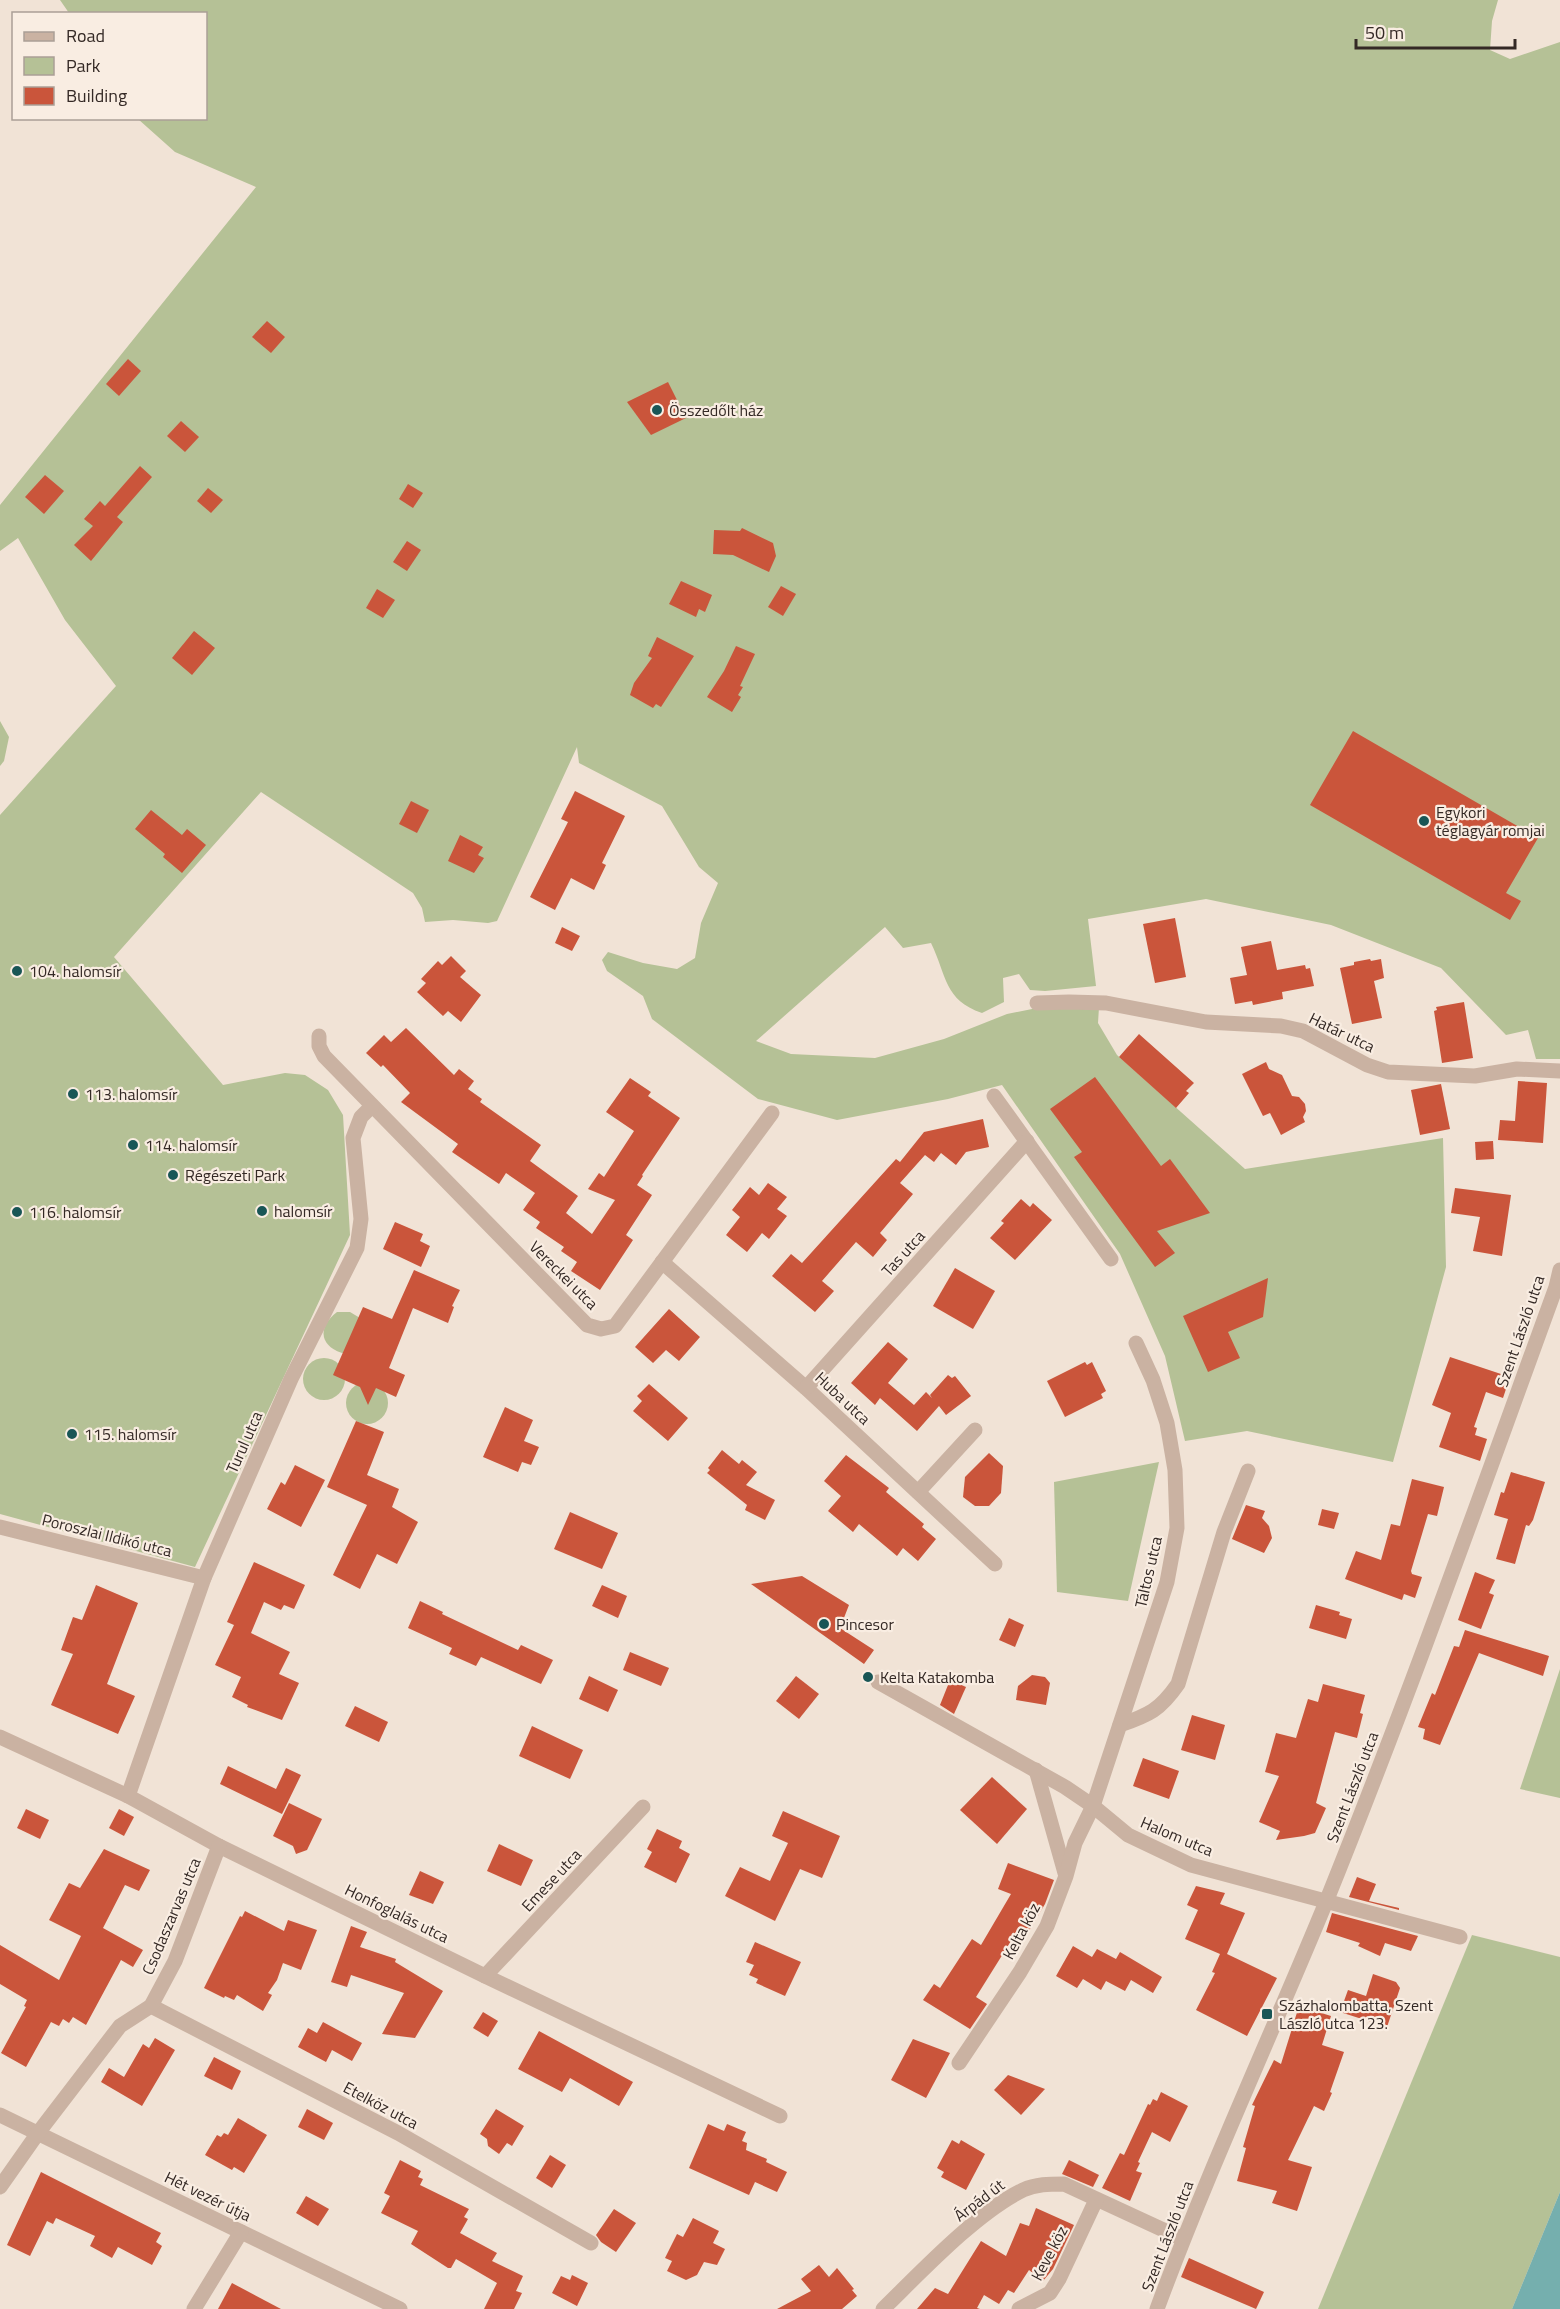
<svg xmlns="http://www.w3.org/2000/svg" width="1560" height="2309" font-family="'Titillium Web',sans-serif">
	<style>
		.green { fill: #b5c196 }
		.water { fill: #75afae }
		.building { fill: #ca553b }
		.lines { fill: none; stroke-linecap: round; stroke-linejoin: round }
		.minor { stroke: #cab2a2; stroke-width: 15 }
		.tertiary { stroke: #cab2a2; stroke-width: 15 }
		.poi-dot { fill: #195656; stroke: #f9ede2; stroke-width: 2 }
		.labels { text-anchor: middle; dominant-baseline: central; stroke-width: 4.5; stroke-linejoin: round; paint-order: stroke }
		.poi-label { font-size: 16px; fill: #342925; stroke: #f9ede2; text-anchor: start }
		.street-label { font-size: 16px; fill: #342925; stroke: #f9ede2 }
	</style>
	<rect width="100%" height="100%" fill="#f1e3d6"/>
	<g class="green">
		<path d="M 60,0 L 1498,0 L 1492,21 L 1490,50 L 1510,59 L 1560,42 L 1560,1059 L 1536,1059 L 1528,1030 L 1506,1035 L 1441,968 L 1331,925 L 1206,899 L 1088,919 L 1096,986 L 1045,991 L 1030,990 L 1019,974 L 1003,978 L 1004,1002 L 982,1013 C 944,1000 947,976 931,943 L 903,948 L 885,927 L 756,1041 L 791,1054 L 875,1058 L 944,1039 L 1007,1014 L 1047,1006 L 1099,1007 L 1098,1023 L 1117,1055 L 1245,1169 L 1443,1138 L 1446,1267 L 1393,1462 L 1247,1431 L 1185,1441 L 1165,1356 L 1120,1254 L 1002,1085 L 948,1099 L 837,1120 L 758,1099 L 652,1019 L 643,996 L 607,971 L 602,960 L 608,952 L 643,963 L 677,969 L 695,958 L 701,923 L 718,883 L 699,867 L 662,806 L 579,763 L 577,747 L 497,921 L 488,923 L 453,920 L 425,922 L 422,908 L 413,893 L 261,792 L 114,957 L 223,1085 L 285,1073 L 305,1075 L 328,1090 L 343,1115 L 350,1235 L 195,1567 L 0,1514 L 0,815 L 116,686 L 65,620 L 18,538 L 0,551 L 0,505 L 256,187 L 175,152 L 138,119 L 206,118 L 206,14 L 69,13 Z"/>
		<polygon points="0,721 9,737 4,761 0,766"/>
		<path d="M 337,1312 L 350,1312 L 360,1318 L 346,1354 C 320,1348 316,1328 337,1312 Z"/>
		<circle cx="324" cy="1379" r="21"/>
		<circle cx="367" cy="1403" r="21"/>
		<polygon points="1159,1462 1128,1601 1057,1592 1054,1482"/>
		<polygon points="1560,1669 1560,1798 1520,1789"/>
		<polygon points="1472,1935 1560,1957 1560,2192 1512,2309 1318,2309"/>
	</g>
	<polygon class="water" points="1560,2192 1560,2309 1512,2309"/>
	<g class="building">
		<polygon points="267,321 285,337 271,353 252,337"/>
		<polygon points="128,359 141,371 119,396 106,384"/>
		<polygon points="668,382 686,418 651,435 627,402"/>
		<polygon points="181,421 199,437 185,452 167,436"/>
		<polygon points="140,466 152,477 117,517 123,522 91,561 74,545 93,526 84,519 100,501 105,506"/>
		<polygon points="45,475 64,491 44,514 25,497"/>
		<polygon points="408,484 423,493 413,508 399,499"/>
		<polygon points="208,488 223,500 211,513 197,501"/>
		<polygon points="742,528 773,543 776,556 769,572 733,555 713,554 714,530 740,531"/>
		<polygon points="407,541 421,550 407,571 393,562"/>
		<polygon points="681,581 712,595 705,612 699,609 696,617 669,604"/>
		<polygon points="781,586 796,594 783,616 768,607"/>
		<polygon points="377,589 395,600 383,618 366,608"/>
		<polygon points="194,631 215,648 192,675 172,658"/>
		<polygon points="657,637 694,656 661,707 656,704 653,708 630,695 634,683 652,658 648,656"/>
		<polygon points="736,646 755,654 740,686 743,687 738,695 741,697 732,712 707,697 724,671"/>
		<polygon points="1353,731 1538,838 1506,893 1521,901 1510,920 1310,805"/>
		<polygon points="575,791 625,816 602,863 606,865 594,890 571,878 555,910 530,897 568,822 561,819"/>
		<polygon points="411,801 429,810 417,833 399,824"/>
		<polygon points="151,810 182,835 187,829 206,845 182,873 163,857 165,854 135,829"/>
		<polygon points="460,835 483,847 478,855 484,858 474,873 448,861"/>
		<polygon points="1175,918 1186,977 1155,983 1143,924"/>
		<polygon points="562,927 580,936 572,951 555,943"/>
		<polygon points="1271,941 1277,970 1305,965 1306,969 1310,968 1314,986 1282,992 1283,999 1253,1005 1252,1001 1235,1004 1230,978 1247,975 1241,947"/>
		<polygon points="451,956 466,971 460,977 481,995 461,1022 448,1011 443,1016 417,992 426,983 421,979 438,961 442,965"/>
		<polygon points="1370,959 1371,961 1381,959 1384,978 1374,981 1382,1018 1352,1024 1340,968 1354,965 1354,962"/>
		<polygon points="1464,1002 1473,1058 1442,1063 1434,1011 1437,1010 1436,1007"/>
		<polygon points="406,1028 454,1075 459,1069 474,1081 468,1089 482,1099 480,1102 541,1145 530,1161 578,1196 566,1213 592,1234 615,1200 588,1189 599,1173 604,1177 634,1131 606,1112 630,1078 651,1092 648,1096 680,1118 642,1175 643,1176 637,1185 652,1195 626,1235 633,1240 600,1290 571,1271 577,1262 561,1251 564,1247 536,1228 540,1222 523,1210 535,1193 506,1173 499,1184 452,1152 458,1144 401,1102 410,1093 383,1065 381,1067 366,1053 384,1035 391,1042"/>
		<polygon points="1139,1034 1194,1083 1186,1091 1189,1093 1176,1108 1119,1057"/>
		<polygon points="1266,1062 1269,1069 1282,1075 1292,1096 1299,1097 1305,1104 1306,1111 1303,1117 1305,1122 1281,1135 1270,1113 1263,1116 1242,1074"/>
		<polygon points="1095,1077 1161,1166 1170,1159 1210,1213 1157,1231 1175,1253 1155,1267 1074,1157 1082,1152 1050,1109"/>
		<polygon points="1518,1081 1547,1083 1543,1143 1498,1140 1500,1120 1515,1121"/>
		<polygon points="1441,1084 1450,1129 1420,1135 1411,1090"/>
		<polygon points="983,1119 989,1147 966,1152 956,1165 941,1153 934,1162 925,1155 900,1183 913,1194 880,1233 887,1240 873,1257 856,1242 822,1281 834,1291 815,1312 772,1276 791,1254 802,1263 896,1159 900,1162 924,1132"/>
		<polygon points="1493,1141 1494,1159 1476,1160 1475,1142"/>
		<polygon points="768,1183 787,1197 777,1209 787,1216 769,1239 762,1233 747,1252 726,1235 740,1217 732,1210 750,1187 759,1195"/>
		<polygon points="1455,1188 1511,1195 1502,1256 1473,1251 1480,1217 1451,1213"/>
		<polygon points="1021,1199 1030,1207 1033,1203 1052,1220 1015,1260 990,1238 1004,1223 1001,1221"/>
		<polygon points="395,1222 423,1234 420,1241 430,1246 421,1267 383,1249"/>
		<polygon points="955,1268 995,1291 973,1329 933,1306"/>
		<polygon points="414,1270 460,1290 452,1306 454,1307 448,1323 413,1308 389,1368 405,1375 396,1397 376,1388 368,1405 360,1387 333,1375 363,1307 392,1319"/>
		<polygon points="1268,1278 1263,1317 1228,1332 1240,1358 1208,1372 1183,1316"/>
		<polygon points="669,1309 700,1337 679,1361 666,1350 653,1363 635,1347"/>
		<polygon points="888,1342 908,1359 888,1383 914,1405 926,1392 932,1398 930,1395 948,1375 952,1378 955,1376 971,1396 946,1415 939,1406 917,1431 880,1398 875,1405 851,1383"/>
		<polygon points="1450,1357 1510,1377 1503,1398 1486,1392 1474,1427 1477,1428 1475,1435 1487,1439 1480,1461 1439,1447 1451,1413 1432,1405"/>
		<polygon points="1085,1362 1087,1365 1092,1362 1106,1391 1101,1394 1103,1398 1065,1417 1047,1381"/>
		<polygon points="649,1384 688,1418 668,1441 633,1411 642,1401 637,1396"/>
		<polygon points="505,1407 533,1420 524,1441 539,1447 531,1465 522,1462 518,1472 483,1457"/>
		<polygon points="356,1421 384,1432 367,1475 399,1489 392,1507 418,1522 397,1564 377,1554 360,1589 333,1575 367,1505 327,1487"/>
		<polygon points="722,1450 739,1464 742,1460 757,1472 746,1485 775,1500 765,1520 745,1510 747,1505 707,1473 710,1470 708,1468"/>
		<polygon points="989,1453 1003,1466 1001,1493 989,1506 975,1506 963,1497 965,1477"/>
		<polygon points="846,1455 889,1488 886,1492 924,1524 922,1527 936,1539 918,1561 903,1548 897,1556 859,1524 853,1532 828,1511 841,1496 824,1481"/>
		<polygon points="295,1465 325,1480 301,1527 267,1509 281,1482 285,1485"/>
		<polygon points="1511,1472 1545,1482 1533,1520 1529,1526 1526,1525 1515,1564 1496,1559 1508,1519 1494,1515 1501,1492 1504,1493"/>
		<polygon points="1412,1479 1444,1487 1437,1516 1428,1514 1411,1571 1412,1574 1422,1577 1415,1598 1404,1594 1402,1600 1345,1579 1356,1551 1381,1560 1391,1524 1400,1526"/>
		<polygon points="1246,1505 1265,1511 1262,1518 1269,1526 1272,1538 1264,1553 1232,1539"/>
		<polygon points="1322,1509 1339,1513 1334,1529 1318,1525"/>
		<polygon points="570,1512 618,1533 602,1569 554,1549"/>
		<polygon points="254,1562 305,1585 294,1609 284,1605 281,1610 264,1602 251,1633 290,1652 279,1674 299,1683 282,1720 247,1707 248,1705 232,1697 241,1677 215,1665 234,1625 227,1622"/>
		<polygon points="1475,1572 1495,1580 1489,1593 1494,1595 1481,1629 1458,1620"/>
		<polygon points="802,1576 849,1605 840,1628 874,1650 864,1664 751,1584"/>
		<polygon points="96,1585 138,1603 107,1684 135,1696 118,1734 51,1705 73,1654 61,1650 73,1617 82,1620"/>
		<polygon points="602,1585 627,1596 618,1618 592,1606"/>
		<polygon points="420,1601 443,1612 442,1614 518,1650 521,1645 553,1660 541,1684 481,1657 476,1666 449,1654 452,1648 408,1628"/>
		<polygon points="1316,1605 1340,1612 1339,1615 1352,1619 1346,1639 1309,1628"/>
		<polygon points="1009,1618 1024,1625 1015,1647 999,1640"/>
		<polygon points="1465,1630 1549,1656 1543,1676 1479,1653 1440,1745 1423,1739 1425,1729 1418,1727 1432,1693 1435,1695 1454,1646 1459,1647"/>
		<polygon points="630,1652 669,1668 661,1686 623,1670"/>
		<polygon points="1032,1675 1045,1677 1050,1683 1046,1705 1016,1700 1018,1686"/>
		<polygon points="589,1676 618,1690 608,1712 579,1699"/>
		<polygon points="796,1676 819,1694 799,1719 776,1701"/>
		<polygon points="950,1680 966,1687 954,1714 940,1705"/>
		<polygon points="1323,1684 1365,1695 1360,1713 1363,1714 1357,1738 1335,1732 1316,1803 1326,1808 1315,1833 1304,1836 1276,1840 1280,1831 1259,1822 1279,1776 1265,1772 1276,1733 1296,1738 1308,1699 1318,1702"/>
		<polygon points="355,1706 388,1722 379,1742 345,1726"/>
		<polygon points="1192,1715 1225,1725 1215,1760 1181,1750"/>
		<polygon points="532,1726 583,1750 570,1779 519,1756"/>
		<polygon points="1143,1758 1179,1771 1169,1799 1133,1786"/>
		<polygon points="228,1766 276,1789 286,1768 301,1775 282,1814 220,1784"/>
		<polygon points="992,1777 1027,1809 997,1844 960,1810"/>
		<polygon points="289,1803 322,1819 307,1850 296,1854 293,1846 273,1836"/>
		<polygon points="26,1809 49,1820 40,1839 17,1828"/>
		<polygon points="119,1809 134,1817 124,1836 109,1828"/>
		<polygon points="783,1811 840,1836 822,1878 800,1869 775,1921 725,1896 740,1867 770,1881 788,1843 772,1836"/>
		<polygon points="657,1829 682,1841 679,1848 690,1854 676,1883 644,1867 652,1852 647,1849"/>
		<polygon points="499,1844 533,1860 521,1886 487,1871"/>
		<polygon points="104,1849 150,1870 139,1891 125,1885 103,1928 143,1950 133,1967 121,1960 86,2025 73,2017 69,2023 63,2019 59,2026 51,2022 26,2067 1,2053 26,2007 24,2006 27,2000 0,1984 0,1945 59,1980 81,1936 49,1920 69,1883 80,1888"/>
		<polygon points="1008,1863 1054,1880 1045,1904 1020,1946 1011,1941 976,1997 987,2004 970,2029 923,2000 934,1984 940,1988 972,1939 981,1945 1011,1894 998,1889"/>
		<polygon points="420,1871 444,1882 433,1904 409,1895"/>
		<polygon points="1357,1877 1376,1884 1369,1901 1399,1908 1399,1910 1349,1897"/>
		<polygon points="1196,1886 1225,1893 1220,1904 1245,1913 1227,1954 1277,1978 1247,2036 1196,2010 1215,1973 1212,1972 1220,1954 1185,1939 1198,1910 1187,1905"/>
		<polygon points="245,1911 284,1931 288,1920 317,1930 301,1970 283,1963 277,1980 268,1993 272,1995 263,2011 237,1995 234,2000 225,1996 224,1998 204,1988 240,1916 242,1917"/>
		<polygon points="1332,1913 1418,1936 1411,1951 1385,1943 1380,1956 1358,1946 1360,1943 1326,1932"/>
		<polygon points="351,1926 367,1932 360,1947 396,1959 395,1962 443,1991 415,2038 382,2034 404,1993 351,1975 347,1987 331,1982"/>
		<polygon points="755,1942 801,1962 785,1996 756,1983 758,1979 749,1975 754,1965 746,1962"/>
		<polygon points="1073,1946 1092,1957 1097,1949 1116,1959 1120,1952 1162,1977 1153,1993 1131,1980 1125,1991 1106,1981 1101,1990 1083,1979 1077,1988 1056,1976"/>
		<polygon points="1373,1974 1396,1982 1400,1988 1387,2027 1340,2012 1348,1990 1366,1996"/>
		<polygon points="1299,2006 1331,2016 1322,2045 1344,2052 1330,2092 1332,2093 1324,2111 1314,2106 1288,2160 1312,2167 1297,2211 1272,2203 1277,2191 1237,2181 1246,2148 1243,2147 1255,2106 1252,2105 1274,2060 1281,2064"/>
		<polygon points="483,2012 498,2021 488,2037 473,2028"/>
		<polygon points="323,2022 362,2043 352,2061 332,2050 326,2062 298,2047 308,2028 317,2033"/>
		<polygon points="539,2031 633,2082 619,2106 570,2078 562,2092 518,2069"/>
		<polygon points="155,2038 175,2050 142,2106 101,2082 109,2068 124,2077 143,2044 149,2048"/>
		<polygon points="913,2039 950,2053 926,2098 891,2080"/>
		<polygon points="214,2057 241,2071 232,2090 204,2076"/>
		<polygon points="1008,2075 1045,2089 1021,2115 994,2090"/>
		<polygon points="1161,2092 1188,2106 1170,2142 1152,2132 1138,2162 1140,2163 1136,2171 1142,2173 1130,2201 1102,2188 1120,2153 1124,2155 1148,2104 1150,2105 1153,2099 1157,2101"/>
		<polygon points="307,2109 333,2123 324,2140 298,2127"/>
		<polygon points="496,2109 524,2126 512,2146 507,2143 499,2154 488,2146 487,2139 480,2134"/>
		<polygon points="238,2118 267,2135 244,2173 234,2167 232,2170 205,2155 217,2135 221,2137 224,2133 228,2135"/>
		<polygon points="708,2124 724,2131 727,2124 746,2132 742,2141 747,2143 746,2150 767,2159 766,2162 787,2172 777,2192 755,2182 749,2195 689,2168"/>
		<polygon points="952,2140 959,2144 961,2140 985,2154 966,2190 941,2177 944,2172 937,2168"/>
		<polygon points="550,2155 566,2165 552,2188 536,2178"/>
		<polygon points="400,2160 421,2171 418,2177 423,2179 420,2185 469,2209 464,2217 468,2219 460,2233 497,2253 492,2261 523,2276 516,2291 522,2293 514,2309 484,2309 497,2283 456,2259 451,2268 448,2268 411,2244 418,2231 381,2213 390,2196 384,2193"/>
		<polygon points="1069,2160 1099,2175 1093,2187 1062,2174"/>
		<polygon points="41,2172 161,2233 156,2242 162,2246 152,2265 118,2247 112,2258 90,2246 95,2236 56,2218 53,2224 47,2221 30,2256 7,2245"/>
		<polygon points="306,2196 329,2209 318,2226 296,2213"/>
		<polygon points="1036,2208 1074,2225 1053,2269 1043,2281 1029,2270 1014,2293 1008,2290 999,2304 984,2295 977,2308 980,2309 917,2309 935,2288 948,2294 981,2241 1006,2256 1020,2223 1029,2226"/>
		<polygon points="614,2209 636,2223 616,2252 601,2242 596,2235"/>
		<polygon points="693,2218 719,2231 713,2243 725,2249 717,2265 704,2262 697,2275 686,2280 667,2271 672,2261 665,2258 677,2234 683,2237"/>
		<polygon points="1189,2258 1264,2292 1256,2309 1181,2277"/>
		<polygon points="819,2265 829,2277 837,2268 854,2289 852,2290 857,2296 842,2309 777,2309 811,2291 801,2279"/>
		<polygon points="572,2275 588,2283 577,2306 552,2293 561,2276 570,2280"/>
		<polygon points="232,2283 281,2309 218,2309"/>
	</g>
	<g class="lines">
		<g class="minor">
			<polyline points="1037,1003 1069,1002 1106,1003 1206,1022 1281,1026 1303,1031 1367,1065 1388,1072 1475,1076 1517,1069 1560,1071"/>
			<polyline points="319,1036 319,1046 324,1056 587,1325 601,1329 615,1326 772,1113"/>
			<polyline points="994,1096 1111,1259"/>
			<polyline points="662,1262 806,1388 995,1564"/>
			<polyline points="806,1388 1027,1141"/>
			<polyline points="918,1492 975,1430"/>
			<polyline points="0,1527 204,1578"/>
			<polyline points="878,1682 1065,1787 1093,1806 1128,1835 1191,1865 1460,1937"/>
			<path d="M 1120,1725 C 1149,1715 1160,1710 1178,1684 L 1224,1532 L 1248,1471"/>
			<polyline points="0,1737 128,1796 219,1846 485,1976 780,2116"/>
			<polyline points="1036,1770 1065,1873"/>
			<polyline points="128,1796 204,1578 291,1379 357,1248 361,1219 353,1138 361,1117 372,1106"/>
			<polyline points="485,1976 643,1807"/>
			<polyline points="151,2006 398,2133 591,2243"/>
			<polyline points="959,2063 1020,1972 1047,1926 1066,1876 1075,1843 1093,1806 1167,1582 1177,1528 1175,1470 1167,1423 1153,1380 1136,1343"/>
			<polyline points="0,2115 400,2309"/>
			<polyline points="0,2187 38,2133 120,2026 151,2006 175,1961 219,1846"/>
			<polyline points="194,2309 241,2232"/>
			<path d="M 883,2309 C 921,2272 976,2213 1023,2190 C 1036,2184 1049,2184 1064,2184 L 1183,2239"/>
			<polyline points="1019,2309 1050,2293 1059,2279 1096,2200"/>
		</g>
		<path class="tertiary" d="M 1157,2309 C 1208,2171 1270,2038 1326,1902 C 1408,1699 1481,1493 1556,1287 L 1560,1270"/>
	</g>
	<g class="poi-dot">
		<circle cx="657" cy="410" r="6"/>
		<circle cx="1424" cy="821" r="6"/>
		<circle cx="17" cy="971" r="6"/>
		<circle cx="73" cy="1094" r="6"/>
		<circle cx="133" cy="1145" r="6"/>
		<circle cx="173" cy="1175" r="6"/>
		<circle cx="262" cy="1211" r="6"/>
		<circle cx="17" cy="1212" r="6"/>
		<circle cx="72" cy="1434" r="6"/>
		<circle cx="824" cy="1624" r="6"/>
		<circle cx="868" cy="1677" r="6"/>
		<rect x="1261" y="2008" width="12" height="12" rx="3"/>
	</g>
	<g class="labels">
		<g class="poi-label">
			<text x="669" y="410">Összedőlt ház</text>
			<text x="1436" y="812">Egykori<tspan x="1436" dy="18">téglagyár romjai</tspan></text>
			<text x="29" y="971">104. halomsír</text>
			<text x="85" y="1094">113. halomsír</text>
			<text x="145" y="1145">114. halomsír</text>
			<text x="185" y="1175">Régészeti Park</text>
			<text x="274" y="1211">halomsír</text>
			<text x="29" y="1212">116. halomsír</text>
			<text x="84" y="1434">115. halomsír</text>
			<text x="836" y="1624">Pincesor</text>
			<text x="880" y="1677">Kelta Katakomba</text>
			<text x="1279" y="2005">Százhalombatta, Szent<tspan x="1279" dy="18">László utca 123.</tspan></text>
		</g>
		<g class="street-label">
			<text transform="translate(1342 1032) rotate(26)">Határ utca</text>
			<text transform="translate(903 1253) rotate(-48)">Tas utca</text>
			<text transform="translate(564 1275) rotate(45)">Vereckei utca</text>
			<text transform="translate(1520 1331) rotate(-71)">Szent László utca</text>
			<text transform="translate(843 1398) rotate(43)">Huba utca</text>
			<text transform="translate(244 1442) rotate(-66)">Turul utca</text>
			<text transform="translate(107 1535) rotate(14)">Poroszlai Ildikó utca</text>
			<text transform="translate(1148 1572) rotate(-77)">Táltos utca</text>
			<text transform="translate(1352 1787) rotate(-69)">Szent László utca</text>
			<text transform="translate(1177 1836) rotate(23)">Halom utca</text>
			<text transform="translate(551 1880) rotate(-47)">Emese utca</text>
			<text transform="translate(397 1913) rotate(26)">Honfoglalás utca</text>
			<text transform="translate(171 1916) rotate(-67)">Csodaszarvas utca</text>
			<text transform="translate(1021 1931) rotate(-62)">Kelta köz</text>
			<text transform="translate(381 2105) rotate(28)">Etelköz utca</text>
			<text transform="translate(208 2196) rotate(26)">Hét vezér útja</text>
			<text transform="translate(979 2200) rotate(-37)">Árpád út</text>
			<text transform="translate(1167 2236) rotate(-69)">Szent László utca</text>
			<text transform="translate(1049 2253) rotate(-62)">Keve köz</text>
		</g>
	</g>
	<rect x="12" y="12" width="195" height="108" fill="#f9ede2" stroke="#aa9f96" stroke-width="1.5"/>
	<rect x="24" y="32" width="30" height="9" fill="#cab2a2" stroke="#aa9f96" stroke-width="1.5"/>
	<text x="66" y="42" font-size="18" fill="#342925">Road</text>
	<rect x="24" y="57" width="30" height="18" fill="#b5c196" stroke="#aa9f96" stroke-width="1.5"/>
	<text x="66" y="72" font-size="18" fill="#342925">Park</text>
	<rect x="24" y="87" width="30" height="18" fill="#ca553b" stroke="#aa9f96" stroke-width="1.5"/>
	<text x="66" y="102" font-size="18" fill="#342925">Building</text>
	<path d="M1356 39v9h159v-9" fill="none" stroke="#342925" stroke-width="3"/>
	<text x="1365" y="39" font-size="18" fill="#342925" stroke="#f9ede2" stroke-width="4.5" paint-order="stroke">50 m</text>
</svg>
